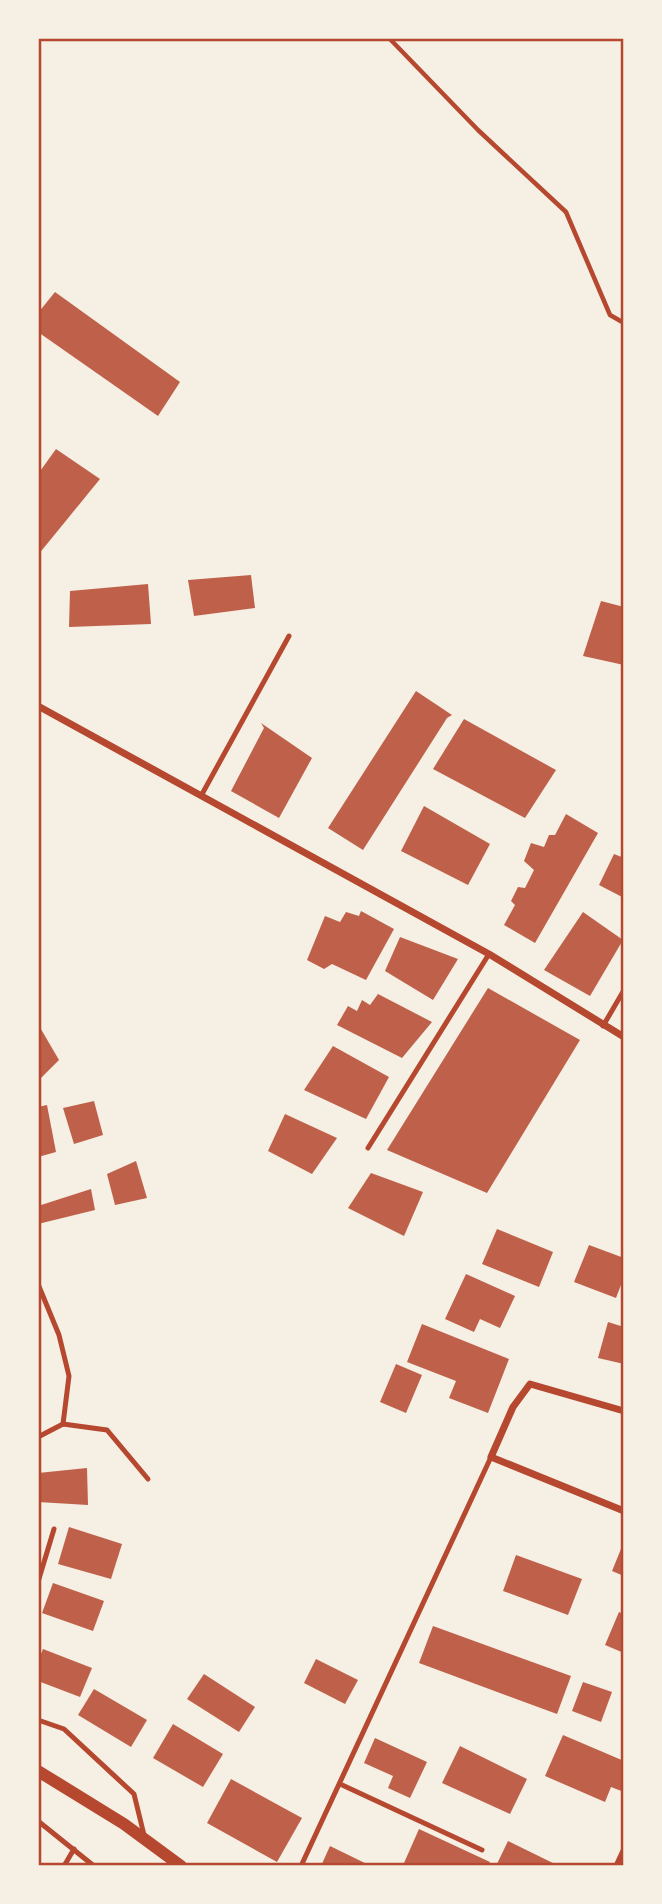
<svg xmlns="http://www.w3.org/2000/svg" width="662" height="1904" font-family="'IBM Plex Serif',serif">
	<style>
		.building { fill: #bf614a }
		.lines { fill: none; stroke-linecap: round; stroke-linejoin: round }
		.path { stroke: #b5482f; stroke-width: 4.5 }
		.service { stroke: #b5482f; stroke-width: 5 }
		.minor { stroke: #b5482f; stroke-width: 7 }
		.tertiary { stroke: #b5482f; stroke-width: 12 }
		.neatline { fill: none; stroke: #b5482f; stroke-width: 2.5 }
	</style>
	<rect width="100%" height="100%" fill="#f6efe4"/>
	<g class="building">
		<polygon points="55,292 180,382 158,416 38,332 38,313"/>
		<polygon points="56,449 100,479 38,555 38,474"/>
		<polygon points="251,575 255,608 194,616 188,580"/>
		<polygon points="148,584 151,624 69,627 70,591"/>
		<polygon points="601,601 624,607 624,665 583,656"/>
		<polygon points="416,691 452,715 447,718 363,850 328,828"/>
		<polygon points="464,719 556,770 525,818 433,769"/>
		<polygon points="261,723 312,758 279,818 231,791 264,728"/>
		<polygon points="424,806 490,844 468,885 401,851"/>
		<polygon points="566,814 598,833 535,943 504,925 515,905 511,901 518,887 525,888 534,870 524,861 531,843 544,847 549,835 555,835"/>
		<polygon points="614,854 624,858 624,898 599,885"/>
		<polygon points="361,911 394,929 366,980 332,964 324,969 307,960 325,916 340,922 346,912 359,916"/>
		<polygon points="583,912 623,940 590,996 544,970"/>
		<polygon points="400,937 458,959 433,1000 385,971"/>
		<polygon points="488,988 580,1040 487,1193 387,1150"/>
		<polygon points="378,994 432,1022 402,1058 337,1025 348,1006 357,1011 362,1000 370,1005"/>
		<polygon points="38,1024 59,1060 38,1081"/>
		<polygon points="333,1046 389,1077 366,1119 304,1090"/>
		<polygon points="94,1101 103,1135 74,1144 63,1108"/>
		<polygon points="47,1105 56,1152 38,1157 38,1107"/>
		<polygon points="285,1114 337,1138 312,1174 268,1151"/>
		<polygon points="136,1161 147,1198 115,1205 107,1174"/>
		<polygon points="371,1173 423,1192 404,1236 348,1208"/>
		<polygon points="91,1189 95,1210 38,1224 38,1206"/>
		<polygon points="497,1229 553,1252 539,1287 482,1264"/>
		<polygon points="589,1245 624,1258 624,1277 616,1298 574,1282"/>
		<polygon points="466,1274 515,1296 500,1328 480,1319 474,1332 445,1319"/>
		<polygon points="608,1322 624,1327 624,1364 598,1358"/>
		<polygon points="422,1324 509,1359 488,1413 449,1398 456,1381 407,1362"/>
		<polygon points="396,1364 422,1375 406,1413 380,1402"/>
		<polygon points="87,1468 88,1505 38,1502 38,1473"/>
		<polygon points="69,1527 122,1544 111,1579 58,1564"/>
		<polygon points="623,1544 624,1544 624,1576 612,1571"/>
		<polygon points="516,1555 582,1579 568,1615 503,1591"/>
		<polygon points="53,1583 104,1601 93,1631 42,1613"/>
		<polygon points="619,1612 624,1614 624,1653 605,1645"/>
		<polygon points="433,1626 571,1676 557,1714 419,1663"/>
		<polygon points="43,1649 92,1668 80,1697 38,1681 38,1661"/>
		<polygon points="316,1659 358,1680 345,1704 304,1683"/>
		<polygon points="204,1674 255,1707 239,1732 187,1699"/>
		<polygon points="583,1682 612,1692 601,1722 572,1711"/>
		<polygon points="94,1689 147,1720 131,1747 78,1715"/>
		<polygon points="173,1724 223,1754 203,1787 153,1758"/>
		<polygon points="563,1735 624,1761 624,1792 611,1787 605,1802 545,1776"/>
		<polygon points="375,1738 427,1762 410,1798 388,1788 393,1776 364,1763"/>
		<polygon points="460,1746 527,1779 510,1814 442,1783"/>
		<polygon points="231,1779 302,1818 277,1862 207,1823"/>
		<polygon points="419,1829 490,1862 488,1866 410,1866 404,1863"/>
		<polygon points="508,1841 559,1866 496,1866"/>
		<polygon points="330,1846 371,1866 321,1866"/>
	</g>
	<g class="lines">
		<polyline class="path" points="389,38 478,130 566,212 610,315 624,323"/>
		<g class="service">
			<polyline points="201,796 289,636"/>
			<polyline points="603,1026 624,990"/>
			<polyline points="368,1148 489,954"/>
			<polyline points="38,1284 59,1335 69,1376 63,1424"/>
			<polyline points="38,1437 63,1424 107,1430 148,1479"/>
			<polyline points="38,1582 54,1529"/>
			<polyline points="38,1720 64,1729 134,1794 144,1835"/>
			<polyline points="340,1784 482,1850"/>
			<polyline points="38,1821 94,1866"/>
			<polyline points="64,1866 74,1849"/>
			<polyline points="301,1866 491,1457"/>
		</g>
		<g class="minor">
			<polyline points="38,706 489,954 624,1037"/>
			<polyline points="624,1411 530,1384 513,1407 491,1457 624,1511"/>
			<polyline points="617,1866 624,1851"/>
		</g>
		<polyline class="tertiary" points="38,1771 124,1824 181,1866"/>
	</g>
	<rect width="662" height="1904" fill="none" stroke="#f6efe4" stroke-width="80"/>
	<rect x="40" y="40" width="582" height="1824" class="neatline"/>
</svg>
